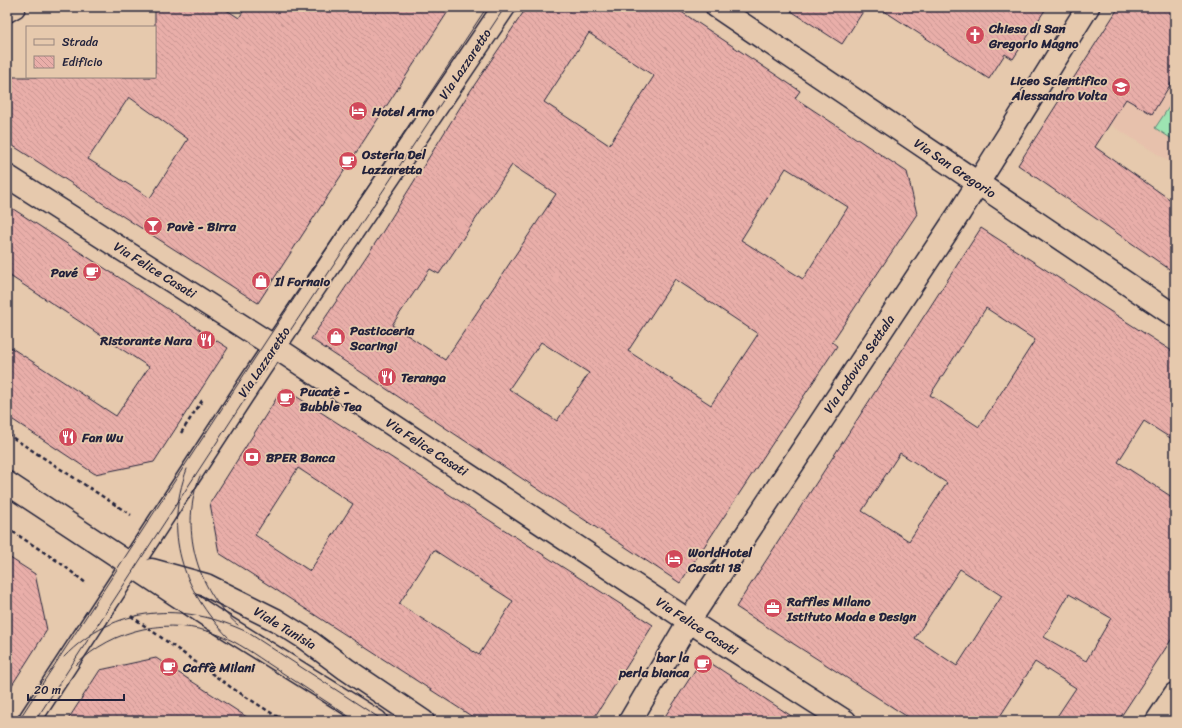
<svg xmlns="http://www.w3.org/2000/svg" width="1182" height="728" font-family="Sriracha,sans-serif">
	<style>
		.built { fill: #e7c1ac }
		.pitch { fill: #9de4b2; stroke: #608376 }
		.building { fill: url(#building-back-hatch); stroke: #22223b; fill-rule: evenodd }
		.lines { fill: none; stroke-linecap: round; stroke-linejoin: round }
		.street-casing { stroke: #22223b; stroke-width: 25 }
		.secondary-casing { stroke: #22223b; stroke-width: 25 }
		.path { stroke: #22223b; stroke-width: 2.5; stroke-dasharray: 4 3; stroke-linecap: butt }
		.street { stroke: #e6c9ad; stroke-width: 22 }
		.secondary { stroke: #e6c9ad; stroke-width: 22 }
		.tram { stroke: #22223b; stroke-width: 1 }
		.labels { text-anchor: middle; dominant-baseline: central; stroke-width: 3.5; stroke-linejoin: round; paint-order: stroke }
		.poi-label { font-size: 13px; font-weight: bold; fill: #22223b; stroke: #e6c9ad; text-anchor: start }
		.street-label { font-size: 13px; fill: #22223b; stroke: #e6c9ad }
	</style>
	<defs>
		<pattern id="building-back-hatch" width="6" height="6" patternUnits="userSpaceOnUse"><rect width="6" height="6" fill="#e9aea9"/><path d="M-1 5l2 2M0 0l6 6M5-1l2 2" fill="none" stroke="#c89592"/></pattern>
	</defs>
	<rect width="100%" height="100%" fill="#e6c9ad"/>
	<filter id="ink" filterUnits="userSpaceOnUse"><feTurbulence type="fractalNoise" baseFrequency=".025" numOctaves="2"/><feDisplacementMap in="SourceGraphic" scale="8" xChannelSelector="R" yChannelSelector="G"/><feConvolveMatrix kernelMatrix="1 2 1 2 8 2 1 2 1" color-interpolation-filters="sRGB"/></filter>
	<g filter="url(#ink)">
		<polygon class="built" points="1119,7 1175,7 1175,165 1063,95"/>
		<polygon class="pitch" points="1175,98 1175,141 1155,128"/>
		<g class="building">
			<path d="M 155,7 L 222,7 L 239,18 L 246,7 L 451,7 L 258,303 L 7,142 L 7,77 L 155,77 ZM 129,97 L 188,139 L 150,198 L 88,159 Z"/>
			<path d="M 527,7 L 674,7 L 800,91 L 795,98 L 907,172 L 917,214 L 832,342 L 837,346 L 680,583 L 311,339 L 380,236 L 469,93 ZM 589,33 L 654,76 L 609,145 L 544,102 ZM 512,165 L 556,194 L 445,360 L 392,325 L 430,269 L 439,274 ZM 786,168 L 848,207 L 803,279 L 741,240 ZM 675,279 L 758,334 L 711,405 L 628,351 ZM 541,342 L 589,373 L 557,421 L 509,389 Z"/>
			<polygon points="785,7 866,7 842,44"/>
			<polygon points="878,7 1047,7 1013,59 1005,54 989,79"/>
			<polygon points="1119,7 1175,7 1175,77 1152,114 1126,99 1095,147 1175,203 1175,273 1018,165"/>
			<polygon points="7,205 228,348 154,462 95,474 7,416 7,345 116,416 149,367 7,274"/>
			<path d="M 981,228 L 1175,353 L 1175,441 L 1144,421 L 1118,462 L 1175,499 L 1175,634 L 1118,721 L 1054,721 L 1076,688 L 1035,662 L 997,721 L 914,721 L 736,607 ZM 986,308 L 1035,340 L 979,427 L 930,395 ZM 900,453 L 947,483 L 909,541 L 862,511 ZM 960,569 L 1002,596 L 957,666 L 915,638 ZM 1069,594 L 1111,618 L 1086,661 L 1044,637 Z"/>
			<path d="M 283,388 L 653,625 L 592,721 L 479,721 L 219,553 L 210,503 ZM 298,468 L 353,504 L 310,571 L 255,535 ZM 434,550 L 513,601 L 479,655 L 399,604 Z"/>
			<polygon points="7,556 35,574 47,630 7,693"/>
			<polygon points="156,658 182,675 253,721 67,721 100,670"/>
			<polygon points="703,658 799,721 662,721"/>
		</g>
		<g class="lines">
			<g class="street-casing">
				<g id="street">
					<polyline points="717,7 1175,316"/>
					<polyline points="7,11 14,7"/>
					<polyline points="7,176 278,349 689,621 845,721"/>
					<polyline points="29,721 260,368 504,7"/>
					<polyline points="630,721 689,621 960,212 1088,7"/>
					<polyline points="1157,721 1175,694"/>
				</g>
			</g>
			<g class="secondary-casing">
				<g id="secondary">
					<polyline points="7,483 210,617 376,721"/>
					<polyline points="152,570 206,585 276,620 303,637 346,669 423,721"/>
				</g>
			</g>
			<g class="path">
				<polyline points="181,433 203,399"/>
				<polyline points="7,434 131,515"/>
				<polyline points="7,528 59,562 87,584"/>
				<polyline points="131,616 232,688 284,721"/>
			</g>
			<use href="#street" class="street"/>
			<use href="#secondary" class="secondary"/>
			<g class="tram">
				<path d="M 187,469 C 163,533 182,589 228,637"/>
				<path d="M 200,476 C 179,526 196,590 238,625"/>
				<path d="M 64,657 C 115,604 184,602 247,632 L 384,721"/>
				<path d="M 76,665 C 114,628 169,616 219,635 C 238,642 255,655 272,666 C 300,684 328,703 356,721"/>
				<polyline points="18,721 266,341 487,7"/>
				<polyline points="35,721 264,370 505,7"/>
			</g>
		</g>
	</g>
	<defs>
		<g id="church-disc" transform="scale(1)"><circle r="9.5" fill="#d1495b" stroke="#e6c9ad"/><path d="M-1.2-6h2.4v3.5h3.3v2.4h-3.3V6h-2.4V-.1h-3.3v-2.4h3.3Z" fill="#fff"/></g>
		<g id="school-disc" transform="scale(1)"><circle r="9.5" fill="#d1495b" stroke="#e6c9ad"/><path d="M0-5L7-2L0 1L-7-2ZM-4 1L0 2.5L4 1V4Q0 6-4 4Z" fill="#fff"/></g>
		<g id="hotel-disc" transform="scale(1)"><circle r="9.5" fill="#d1495b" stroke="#e6c9ad"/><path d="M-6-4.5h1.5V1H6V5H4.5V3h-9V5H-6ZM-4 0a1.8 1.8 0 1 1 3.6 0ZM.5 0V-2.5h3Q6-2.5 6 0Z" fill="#fff"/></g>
		<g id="cafe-disc" transform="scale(1)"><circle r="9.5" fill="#d1495b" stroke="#e6c9ad"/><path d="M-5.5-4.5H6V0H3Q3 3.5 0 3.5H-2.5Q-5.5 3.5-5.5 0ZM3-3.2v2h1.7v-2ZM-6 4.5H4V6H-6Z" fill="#fff"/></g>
		<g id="bar-disc" transform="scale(1)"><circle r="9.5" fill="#d1495b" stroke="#e6c9ad"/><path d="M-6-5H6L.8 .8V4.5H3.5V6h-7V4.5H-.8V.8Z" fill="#fff"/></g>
		<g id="shop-disc" transform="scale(1)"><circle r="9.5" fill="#d1495b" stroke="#e6c9ad"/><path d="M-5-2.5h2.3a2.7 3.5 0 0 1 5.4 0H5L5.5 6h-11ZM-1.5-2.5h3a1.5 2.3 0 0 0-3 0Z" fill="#fff"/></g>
		<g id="restaurant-disc" transform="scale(1)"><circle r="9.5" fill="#d1495b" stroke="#e6c9ad"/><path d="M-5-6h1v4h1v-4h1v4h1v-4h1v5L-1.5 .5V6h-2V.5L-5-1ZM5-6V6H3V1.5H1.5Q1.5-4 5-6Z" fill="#fff"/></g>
		<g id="bank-disc" transform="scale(1)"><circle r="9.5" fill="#d1495b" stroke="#e6c9ad"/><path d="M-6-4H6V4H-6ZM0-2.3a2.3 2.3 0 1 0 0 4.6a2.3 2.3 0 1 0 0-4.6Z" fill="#fff"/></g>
		<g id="office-disc" transform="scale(1)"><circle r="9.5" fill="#d1495b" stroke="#e6c9ad"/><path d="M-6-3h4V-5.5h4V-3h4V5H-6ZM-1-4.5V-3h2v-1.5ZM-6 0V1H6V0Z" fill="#fff"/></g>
	</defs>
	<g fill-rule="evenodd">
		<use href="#church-disc" x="975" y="35"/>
		<use href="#school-disc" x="1121" y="87"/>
		<use href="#hotel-disc" x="358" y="111"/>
		<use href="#cafe-disc" x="348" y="161"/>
		<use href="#bar-disc" x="153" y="226"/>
		<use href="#cafe-disc" x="92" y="272"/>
		<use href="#shop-disc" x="261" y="281"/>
		<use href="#shop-disc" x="336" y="337"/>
		<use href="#restaurant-disc" x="206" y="340"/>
		<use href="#restaurant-disc" x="387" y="377"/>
		<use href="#cafe-disc" x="286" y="398"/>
		<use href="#restaurant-disc" x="68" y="437"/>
		<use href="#bank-disc" x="252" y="457"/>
		<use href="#hotel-disc" x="674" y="559"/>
		<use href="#office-disc" x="773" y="608"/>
		<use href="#cafe-disc" x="703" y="664"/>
		<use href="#cafe-disc" x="169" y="667"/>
	</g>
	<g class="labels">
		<g class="poi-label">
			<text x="989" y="28">Chiesa di San<tspan x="989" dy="15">Gregorio Magno</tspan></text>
			<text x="1107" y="80" text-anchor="end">Liceo Scientifico<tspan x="1107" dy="15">Alessandro Volta</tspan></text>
			<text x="372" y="111">Hotel Arno</text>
			<text x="362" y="154">Osteria Del<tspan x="362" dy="15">Lazzaretta</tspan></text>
			<text x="167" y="226">Pavè - Birra</text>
			<text x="78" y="272" text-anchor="end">Pavé</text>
			<text x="275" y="281">Il Fornaio</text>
			<text x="350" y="330">Pasticceria<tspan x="350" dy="15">Scaringi</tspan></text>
			<text x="192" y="340" text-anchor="end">Ristorante Nara</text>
			<text x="401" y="377">Teranga</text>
			<text x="300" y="391">Pucatè -<tspan x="300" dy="15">Bubble Tea</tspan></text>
			<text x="82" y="437">Fan Wu</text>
			<text x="266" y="457">BPER Banca</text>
			<text x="688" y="552">WorldHotel<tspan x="688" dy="15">Casati 18</tspan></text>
			<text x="787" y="601">Raffles Milano<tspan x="787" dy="15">Istituto Moda e Design</tspan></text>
			<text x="689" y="657" text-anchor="end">bar la<tspan x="689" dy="15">perla bianca</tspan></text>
			<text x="183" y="667">Caffè Milani</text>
		</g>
		<g class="street-label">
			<text transform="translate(465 64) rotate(-56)">Via Lazzaretto</text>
			<text transform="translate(955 168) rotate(34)">Via San Gregorio</text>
			<text transform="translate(155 270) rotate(32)">Via Felice Casati</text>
			<text transform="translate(264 362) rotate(-56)">Via Lazzaretto</text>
			<text transform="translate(859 364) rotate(-56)">Via Lodovico Settala</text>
			<text transform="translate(427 447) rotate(33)">Via Felice Casati</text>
			<text transform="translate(697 626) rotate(33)">Via Felice Casati</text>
			<text transform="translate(285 628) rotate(31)">Viale Tunisia</text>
		</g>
	</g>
	<rect width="1182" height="728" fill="none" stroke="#e6c9ad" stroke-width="24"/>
	<rect x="12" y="12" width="1158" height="704" fill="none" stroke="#22223b" stroke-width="1.5" filter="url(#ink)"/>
	<rect x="26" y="26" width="130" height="52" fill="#e6c9ad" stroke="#98867f"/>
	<rect x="34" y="39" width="20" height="6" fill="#e6c9ad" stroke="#98867f"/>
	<text x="62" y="46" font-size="12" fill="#22223b">Strada</text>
	<rect x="34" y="56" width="20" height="12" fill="url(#building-back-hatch)" stroke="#98867f"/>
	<text x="62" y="66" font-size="12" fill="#22223b">Edificio</text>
	<path d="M28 694v6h96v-6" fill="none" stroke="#22223b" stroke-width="2"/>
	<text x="34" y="694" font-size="12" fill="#22223b" stroke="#e6c9ad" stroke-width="3" paint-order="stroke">20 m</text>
</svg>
